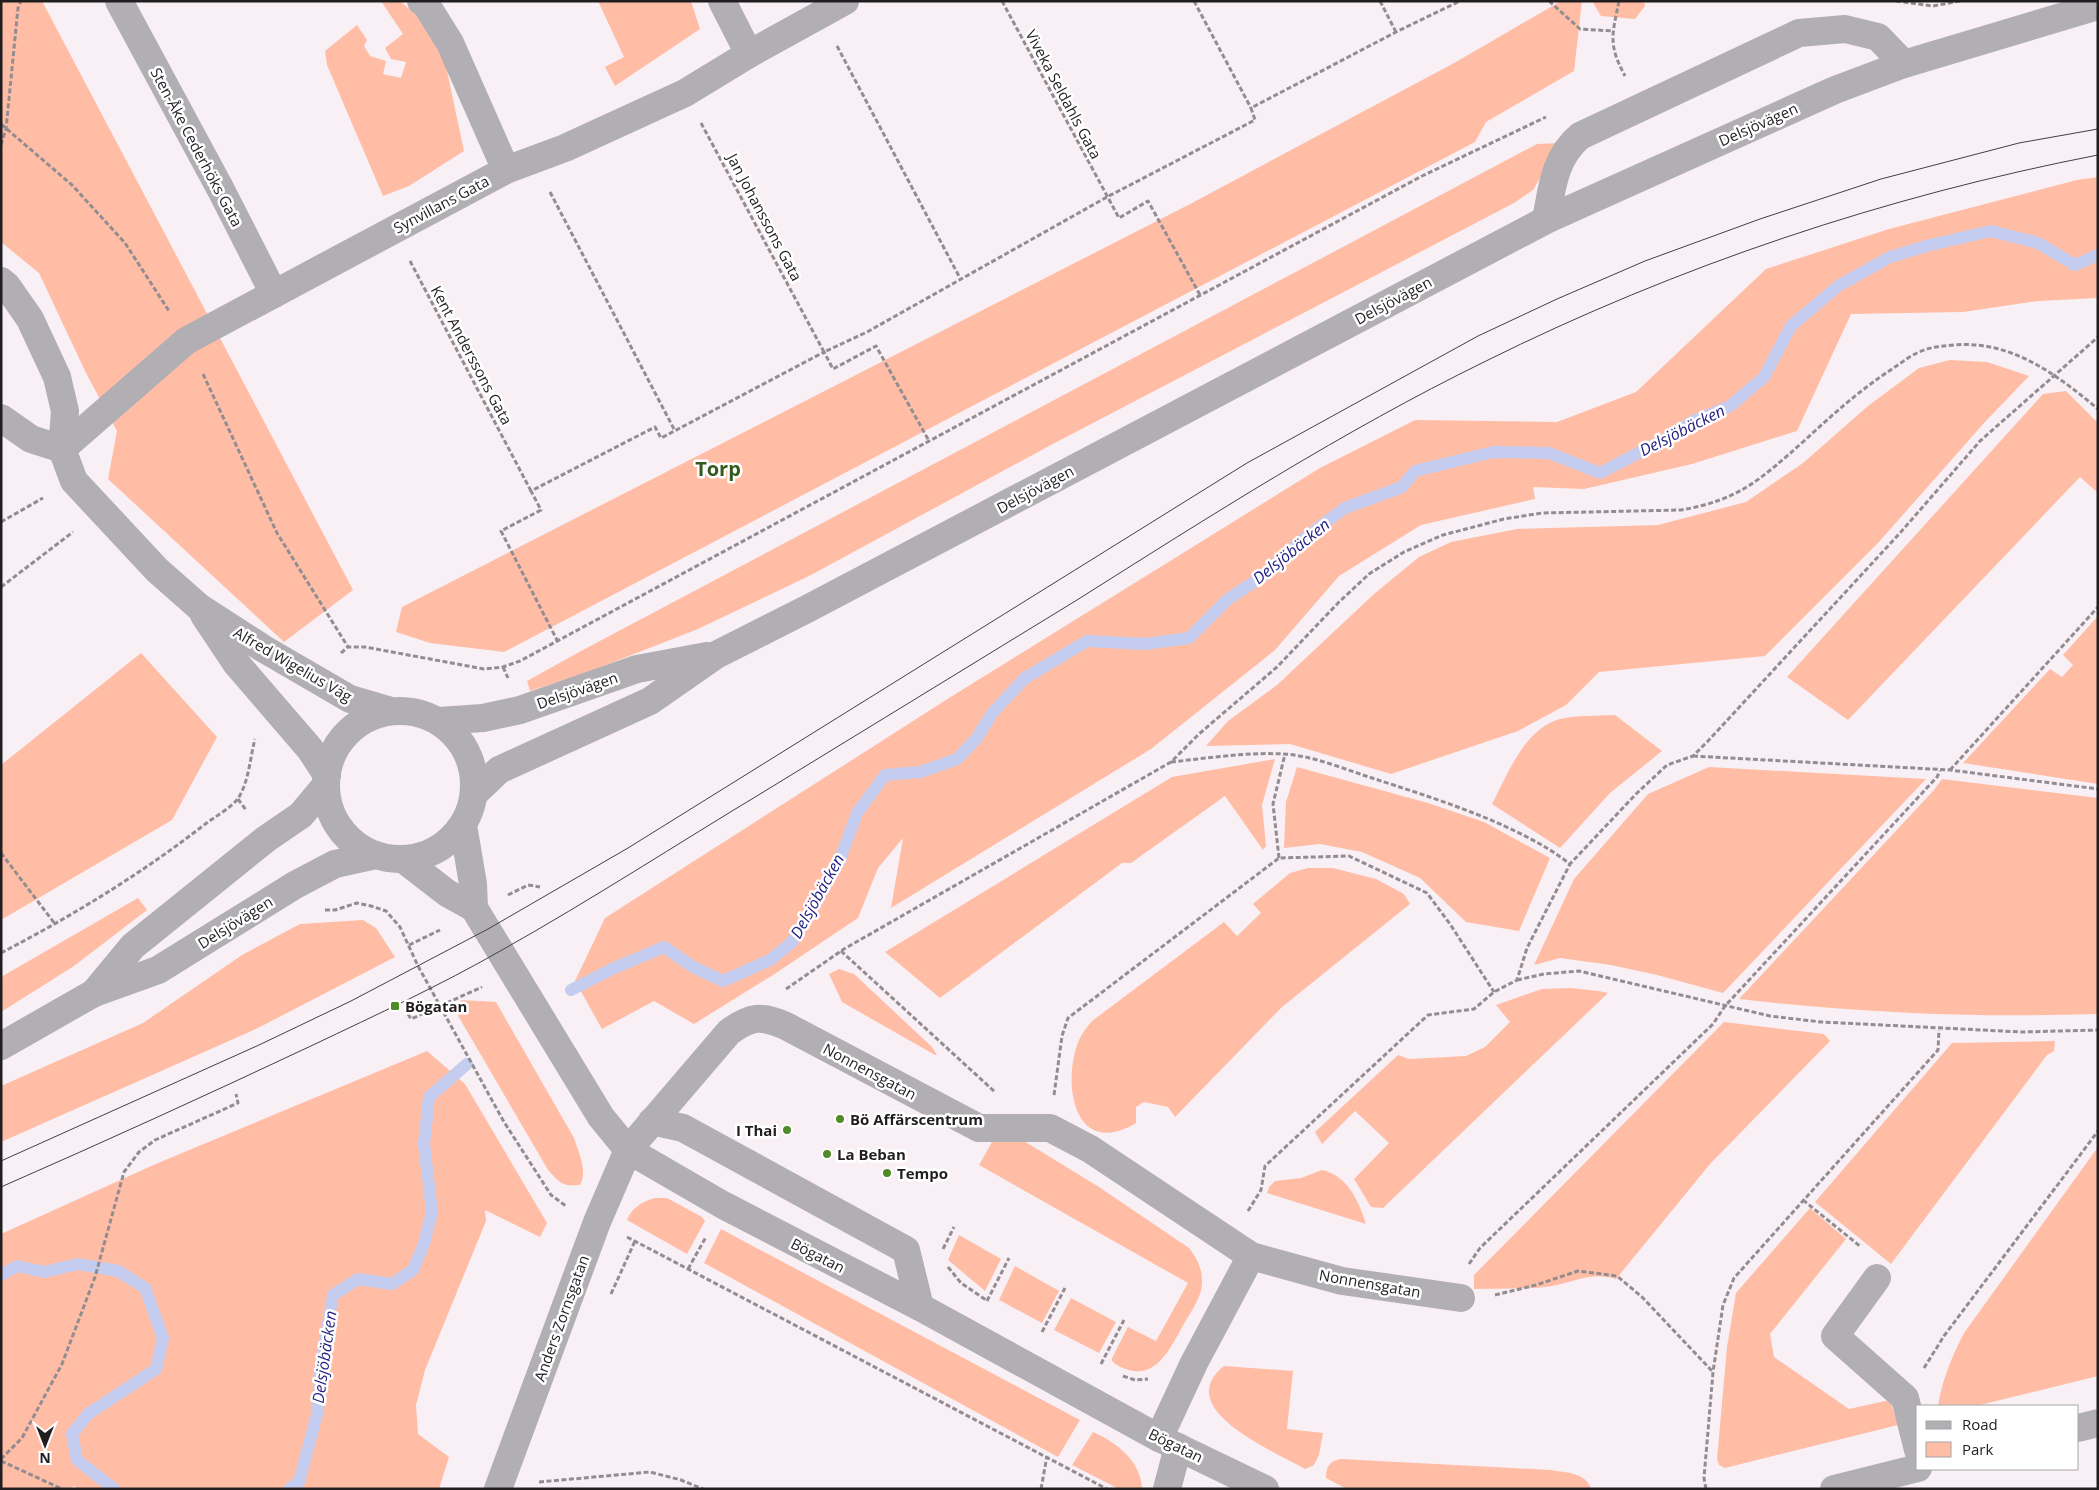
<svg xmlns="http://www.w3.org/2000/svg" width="2099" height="1490" font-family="'Open Sans',sans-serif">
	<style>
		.green { fill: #ffbda6 }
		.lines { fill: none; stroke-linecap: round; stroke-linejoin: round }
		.stream { stroke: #c4cdf0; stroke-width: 12 }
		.path { stroke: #938d91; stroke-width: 3; stroke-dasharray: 5 2.5; stroke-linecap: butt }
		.minor { stroke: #b1afb3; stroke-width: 28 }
		.tram { stroke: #433f42; stroke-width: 1 }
		.poi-dot { fill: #508b29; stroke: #fff; stroke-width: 2 }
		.labels { text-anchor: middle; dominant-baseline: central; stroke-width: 5; stroke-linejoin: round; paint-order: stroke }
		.street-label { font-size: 15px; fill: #211e20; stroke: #fff }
		.poi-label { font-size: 15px; font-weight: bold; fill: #211e20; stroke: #fff; text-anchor: start }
		.water-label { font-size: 16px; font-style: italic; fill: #211d7f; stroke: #fff }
		.district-label { font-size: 20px; font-weight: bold; fill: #345a1c; stroke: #fff }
	</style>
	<rect width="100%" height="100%" fill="#f9f0f6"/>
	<g class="green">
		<polygon points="1,1 42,1 353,590 284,642 108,479 117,431 86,373 39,273 1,242"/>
		<polygon points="381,1 400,1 422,20 446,66 464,151 409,186 383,196 327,65 325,51 357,25 367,40 364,46 370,56 386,61 383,74 401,78 406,62 391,59 385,48 403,34"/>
		<polygon points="598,1 691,1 700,29 615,86 605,67 624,57"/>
		<polygon points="1561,1 1582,1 1574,71 1486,122 1475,142 504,652 430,643 396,632 402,607 1192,203 1456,62"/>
		<polygon points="1592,1 1644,1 1645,6 1635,19 1601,16"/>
		<polygon points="1561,143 1533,190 1514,203 1049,446 811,575 698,629 583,674 530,691 527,681 581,651 1537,144"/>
		<polygon points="2098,177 2098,298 2038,301 1963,312 1851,314 1797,431 1692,464 1584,489 1533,487 1535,499 1421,525 1339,576 1275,650 1151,749 891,908 903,838 878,868 858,918 773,975 694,1024 654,1001 602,1029 575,981 605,918 949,698 1320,468 1415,420 1557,422 1636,392 1766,269 1889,229 2077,180"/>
		<polygon points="1950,360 1987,362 2029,376 1984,423 1878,543 1765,656 1599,672 1566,705 1518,731 1391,774 1290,744 1206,746 1228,721 1277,685 1374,594 1419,557 1451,542 1517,529 1658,525 1746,502 1803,463 1868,406 1919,368"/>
		<polygon points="2066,391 2098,423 2098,493 2080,477 1848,720 1787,677 2043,394"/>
		<polygon points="2098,616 2098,784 1963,763 2050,669 2062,677 2073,665 2063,655"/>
		<polygon points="141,653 217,737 172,820 1,920 1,765"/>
		<path d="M 1615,715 L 1662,751 L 1610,793 L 1560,848 L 1492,804 C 1508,774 1524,729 1560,719 C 1577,715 1598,716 1615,715 Z"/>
		<polygon points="1275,759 1262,805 1266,846 1263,850 1225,796 1131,863 1122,863 940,998 885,952 1172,777"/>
		<polygon points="1297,767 1428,803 1484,822 1550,858 1519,931 1466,922 1420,878 1362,852 1320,844 1284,848 1286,802"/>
		<polygon points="1709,767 1926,779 1723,993 1657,975 1611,965 1560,958 1534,965 1574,879 1648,794"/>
		<path d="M 1942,779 L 2098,798 L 2098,1014 C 1978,1018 1859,1013 1739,999 L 1934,790 Z"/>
		<path d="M 1308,868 L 1333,868 L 1376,879 L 1404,894 L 1410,904 L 1282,1007 L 1175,1117 L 1168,1107 L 1144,1102 L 1136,1107 L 1136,1123 C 1074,1160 1061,1083 1079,1040 C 1082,1033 1087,1027 1092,1021 L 1224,922 L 1237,936 L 1261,913 L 1253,904 L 1290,873 Z"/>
		<polygon points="138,898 147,910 74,966 1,1012 1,977"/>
		<polygon points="363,920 376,928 395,957 258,1028 1,1142 1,1086 143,1023 242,955 300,924"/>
		<polygon points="839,969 854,974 932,1047 937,1055 935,1055 842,1002 829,974"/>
		<polygon points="1570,988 1599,991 1608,993 1383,1208 1371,1207 1354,1179 1389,1143 1355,1111 1322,1144 1315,1132 1398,1055 1409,1059 1466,1056 1485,1047 1510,1022 1496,1005 1542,989"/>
		<path d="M 461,1000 L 496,1002 L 574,1138 C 578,1151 588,1171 580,1185 C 562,1187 560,1183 548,1170 L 457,1014 Z"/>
		<path d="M 1724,1022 L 1824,1034 L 1830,1041 L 1710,1164 L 1616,1279 C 1594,1271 1573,1282 1552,1286 C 1527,1290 1499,1288 1474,1289 L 1474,1275 Z"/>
		<polygon points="2055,1041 2054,1051 2047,1055 1891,1264 1815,1202 1952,1043"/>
		<polygon points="427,1051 465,1084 547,1223 540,1237 485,1210 486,1221 425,1370 416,1405 418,1434 449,1457 439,1489 77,1489 75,1486 67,1489 1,1489 1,1234 158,1163"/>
		<path d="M 1024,1141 L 1099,1187 L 1189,1248 C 1197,1258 1203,1270 1202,1284 C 1201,1298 1192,1310 1185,1322 C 1173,1343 1158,1379 1129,1370 C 1122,1368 1117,1366 1112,1361 L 1112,1358 L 1128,1327 L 1156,1341 L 1188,1283 L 979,1165 L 992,1142 Z"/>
		<path d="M 2098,1147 L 2098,1376 L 1976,1406 L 1938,1406 C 1942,1380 1952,1356 1964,1333 Z"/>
		<path d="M 1322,1170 C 1348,1176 1359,1201 1366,1224 L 1267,1193 L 1269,1187 L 1275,1181 L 1301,1178 Z"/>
		<path d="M 655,1198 L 667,1198 L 702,1217 L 705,1221 L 687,1254 L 627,1220 C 632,1207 642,1202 655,1198 Z"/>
		<polygon points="1810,1208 1846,1239 1770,1334 1774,1357 1849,1409 1890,1400 1898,1425 1725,1468 1719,1465 1717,1459 1727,1347 1736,1293"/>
		<polygon points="721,1229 1080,1420 1058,1457 704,1263"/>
		<polygon points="959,1235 1001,1259 985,1291 948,1260"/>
		<polygon points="1015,1266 1059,1291 1042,1323 999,1300"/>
		<polygon points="1071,1298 1116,1322 1099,1353 1054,1330"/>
		<path d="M 1224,1366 L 1293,1371 L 1287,1429 L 1323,1433 L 1319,1455 L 1314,1465 L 1305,1469 C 1276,1452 1170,1409 1224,1366 Z"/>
		<path d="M 1093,1432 C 1116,1442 1141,1461 1142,1489 L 1119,1489 L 1072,1465 Z"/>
		<path d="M 1341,1459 L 1551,1470 C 1566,1473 1586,1472 1591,1489 L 1347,1489 L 1326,1478 C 1326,1467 1329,1461 1341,1459 Z"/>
	</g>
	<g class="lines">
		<g class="stream">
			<polyline points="571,990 614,968 664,947 693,967 723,981 770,960 792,942 839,862 857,813 885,775 920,772 957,759 976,739 993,712 1025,678 1087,641 1145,644 1189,638 1228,599 1263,576 1302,540 1345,508 1402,487 1415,471 1493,452 1549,453 1600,473 1665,439 1693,421 1730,406 1764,377 1791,326 1838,286 1890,257 1930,245 1991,231 2038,243 2075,265 2098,255"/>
			<polyline points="1,1275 17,1266 44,1272 78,1264 118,1271 145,1288 163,1338 156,1369 88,1414 72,1434 77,1460 114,1489"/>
			<polyline points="289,1489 299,1482 317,1414 321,1364 333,1295 358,1279 392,1284 413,1270 424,1244 432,1212 424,1144 429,1097 467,1064"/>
		</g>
		<g class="path">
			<polyline points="1002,1 1119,218 1148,201 1200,295"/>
			<polyline points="1194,1 1251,108"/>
			<polyline points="1380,1 1396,32"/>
			<polyline points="1549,1 1580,29 1613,31"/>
			<path d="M 1619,1 C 1612,36 1608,44 1625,76"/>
			<polyline points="1896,1 1933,6 1960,1"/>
			<polyline points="837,46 961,280"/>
			<polyline points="701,123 824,352 867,332 1107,197 1255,120 1251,108 1396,32 1460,1"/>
			<polyline points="1,124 72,185 125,243 169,311"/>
			<polyline points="1,145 6,129 18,8 21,1"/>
			<polyline points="550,192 675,431"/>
			<polyline points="410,261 531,491"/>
			<polyline points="203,374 277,533 348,647"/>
			<polyline points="1,522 43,498"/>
			<polyline points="1,587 73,532"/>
			<polyline points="558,642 501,531 541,510 531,491 655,427 661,438 824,352 833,369 876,346 929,441"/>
			<polyline points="341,653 348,647 365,647 484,669 503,667 520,661 1422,176 1546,117"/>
			<polyline points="503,667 508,678"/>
			<polyline points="1693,756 1950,770 2098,789"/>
			<path d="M 1171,762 C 1208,758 1247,752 1284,754 C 1314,756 1344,769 1372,778 C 1433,798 1519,824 1570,864 L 1636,794 L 1667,765 L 1693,756 L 1708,741 L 1900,533 L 1980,441 L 2098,337"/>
			<polyline points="1950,770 2098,607"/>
			<polyline points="238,799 246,810"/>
			<polyline points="1,853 55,924"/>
			<polyline points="1279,858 1273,804 1285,754"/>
			<polyline points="508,895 528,885 540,887"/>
			<polyline points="325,910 335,910 357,903 371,906 386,911 400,927 418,966 504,1122 551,1195 566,1206"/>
			<polyline points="409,945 440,930"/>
			<polyline points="841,951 995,1092"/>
			<path d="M 1,953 C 72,916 141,874 204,825 C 213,818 234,806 239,797 C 249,780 250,758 255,739"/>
			<polyline points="1517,980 1544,974 1579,971 1770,1016 1821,1022 2021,1032 2098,1030"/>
			<path d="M 786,989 L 844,949 L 1171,762 L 1199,734 L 1277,667 L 1338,603 L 1369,574 L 1404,552 L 1443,535 L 1504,519 L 1542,513 L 1681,510 C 1740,500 1762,478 1804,441 C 1832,415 1860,390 1892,369 C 1900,364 1908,357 1917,353 C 1929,347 1941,346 1954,345 C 2011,340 2056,374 2098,409"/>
			<polyline points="408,1014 411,1019 482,987"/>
			<polyline points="1054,1095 1062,1036 1068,1018 1279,858 1349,856 1427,893 1450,924 1494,992"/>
			<polyline points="1803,1200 1861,1247"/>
			<polyline points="1248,1211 1261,1190 1265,1166 1428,1015 1474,1009 1494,992 1517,980 1527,948 1570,864"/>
			<polyline points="627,1237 1107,1489"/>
			<polyline points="943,1249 954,1227"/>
			<polyline points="1469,1264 1480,1248 1713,1024 1725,1006 1937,777 1940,771"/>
			<polyline points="948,1267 961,1283 986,1300"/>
			<polyline points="688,1269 706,1237"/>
			<polyline points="611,1294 635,1241"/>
			<polyline points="1495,1295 1536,1285 1578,1271 1617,1276 1642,1297 1713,1372"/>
			<polyline points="987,1301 1009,1258"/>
			<polyline points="1042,1332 1065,1288"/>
			<polyline points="1101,1364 1124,1320"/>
			<polyline points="1924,1368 1944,1336 2098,1131"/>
			<polyline points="1123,1376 1135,1380 1148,1379"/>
			<polyline points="1,1459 22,1438 62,1364 95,1277 124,1172 139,1152 155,1140 238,1103 236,1094"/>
			<polyline points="1,1461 62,1489"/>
			<polyline points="539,1482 650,1472 681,1480 703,1489"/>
			<polyline points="1041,1489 1047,1456"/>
			<polyline points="1706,1489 1704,1478 1713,1372 1723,1305 1734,1278 1938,1050 1939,1030"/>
		</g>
		<g class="minor">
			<polyline points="119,1 221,190 274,294"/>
			<polyline points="421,1 427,6 450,43 506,170"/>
			<polyline points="722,1 749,54"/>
			<path d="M 1546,220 C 1552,188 1554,158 1580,136 L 1799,33 L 1845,29 L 1878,37 L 1904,64"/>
			<polyline points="1,281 7,286 30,319 57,377 65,411 62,449 74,481 157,570 199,607 264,649 350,699 391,711"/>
			<polyline points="1,418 31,439 62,449"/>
			<polyline points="62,449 186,341 210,328 506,170 565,148 685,93 749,54 845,1"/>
			<polyline points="204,615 236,663 310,749 327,775"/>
			<circle cx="400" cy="785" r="74"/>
			<polyline points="439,721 483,718 520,710 637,669 707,656"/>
			<polyline points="474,794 499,770 650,701 716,655 807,609 1546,220 1835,90 1904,64 2098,6"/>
			<polyline points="463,825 473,884 474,908"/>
			<polyline points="403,859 447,893 474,908 601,1117 628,1150 723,1205 920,1307 1159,1438 1265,1489"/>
			<polyline points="94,993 133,946 266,839 301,815 326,785"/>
			<polyline points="1,1046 94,993 158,970 295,885 335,864 376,855"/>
			<polyline points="652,1121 683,1128 906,1250 920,1307"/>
			<polyline points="1877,1278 1835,1336 1905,1398 1918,1450"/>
			<polyline points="2078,1428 2098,1423"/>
			<polyline points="1159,1438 1194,1363 1251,1256"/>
			<path d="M 498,1489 L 597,1222 L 628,1150 L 729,1032 C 751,1016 761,1015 786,1026 L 979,1128 L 1050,1128 L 1090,1149 L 1251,1256 L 1342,1281 L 1461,1298"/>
			<polyline points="1167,1489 1178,1447"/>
			<polyline points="1834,1489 1918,1468"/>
		</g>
		<g class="tram">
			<polyline points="1,1161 259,1045 351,1001 488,929 628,848 1247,463 1478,336 1557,299 1645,261 1760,219 1881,179 2019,143 2098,129"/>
			<path d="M 1,1187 C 106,1141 209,1094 313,1045 C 376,1015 441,985 502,950 C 591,900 677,844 765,791 C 869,727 973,664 1077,600 C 1210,516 1343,431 1484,362 C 1677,266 1886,196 2098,155"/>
		</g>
	</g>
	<g class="poi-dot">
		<rect x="390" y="1001" width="10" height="10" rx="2.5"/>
		<circle cx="840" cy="1119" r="5"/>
		<circle cx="787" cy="1130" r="5"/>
		<circle cx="827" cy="1154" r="5"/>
		<circle cx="887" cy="1173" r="5"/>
	</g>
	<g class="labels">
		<g class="street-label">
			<text transform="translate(1064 94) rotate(62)">Viveka Seldahls Gata</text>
			<text transform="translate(1758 124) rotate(-24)">Delsjövägen</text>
			<text transform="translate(197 147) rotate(62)">Sten-Åke Cederhöks Gata</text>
			<text transform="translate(441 204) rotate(-28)">Synvillans Gata</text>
			<text transform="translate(765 217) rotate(62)">Jan Johanssons Gata</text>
			<text transform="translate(1393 300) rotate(-28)">Delsjövägen</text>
			<text transform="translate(472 355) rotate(62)">Kent Anderssons Gata</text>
			<text transform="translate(1035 489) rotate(-28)">Delsjövägen</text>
			<text transform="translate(293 664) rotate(30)">Alfred Wigelius Väg</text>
			<text transform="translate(577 690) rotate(-19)">Delsjövägen</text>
			<text transform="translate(235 922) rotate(-32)">Delsjövägen</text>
			<text transform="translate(870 1071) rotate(28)">Nonnensgatan</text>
			<text transform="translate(818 1255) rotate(27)">Bögatan</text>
			<text transform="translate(1370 1283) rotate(10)">Nonnensgatan</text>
			<text transform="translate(561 1318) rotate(-70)">Anders Zornsgatan</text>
			<text transform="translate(1176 1445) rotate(26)">Bögatan</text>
		</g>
		<g class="poi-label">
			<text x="405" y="1006">Bögatan</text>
			<text x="850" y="1119">Bö Affärscentrum</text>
			<text x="777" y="1130" text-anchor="end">I Thai</text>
			<text x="837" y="1154">La Beban</text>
			<text x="897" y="1173">Tempo</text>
		</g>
		<g class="water-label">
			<text transform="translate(1682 430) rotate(-27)">Delsjöbäcken</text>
			<text transform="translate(1291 551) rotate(-39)">Delsjöbäcken</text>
			<text transform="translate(817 896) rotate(-61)">Delsjöbäcken</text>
			<text transform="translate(324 1357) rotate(-82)">Delsjöbäcken</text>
		</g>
		<g class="district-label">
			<text x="718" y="468">Torp</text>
		</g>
	</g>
	<rect width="2099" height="1490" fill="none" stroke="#211e20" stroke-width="5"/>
	<rect x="1916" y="1405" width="162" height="65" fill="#ffffff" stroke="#a6a5a6"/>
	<rect x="1926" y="1421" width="25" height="8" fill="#b1afb3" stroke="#a6a5a6"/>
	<text x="1962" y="1430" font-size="15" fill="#211e20">Road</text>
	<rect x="1926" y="1442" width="25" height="15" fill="#ffbda6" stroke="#a6a5a6"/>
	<text x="1962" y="1455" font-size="15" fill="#211e20">Park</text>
	<g transform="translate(45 1445) rotate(180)" stroke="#ffffff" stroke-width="4" paint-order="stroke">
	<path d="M0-4L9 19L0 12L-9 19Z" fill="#211e20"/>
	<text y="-8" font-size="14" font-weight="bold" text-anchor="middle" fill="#211e20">N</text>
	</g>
</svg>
